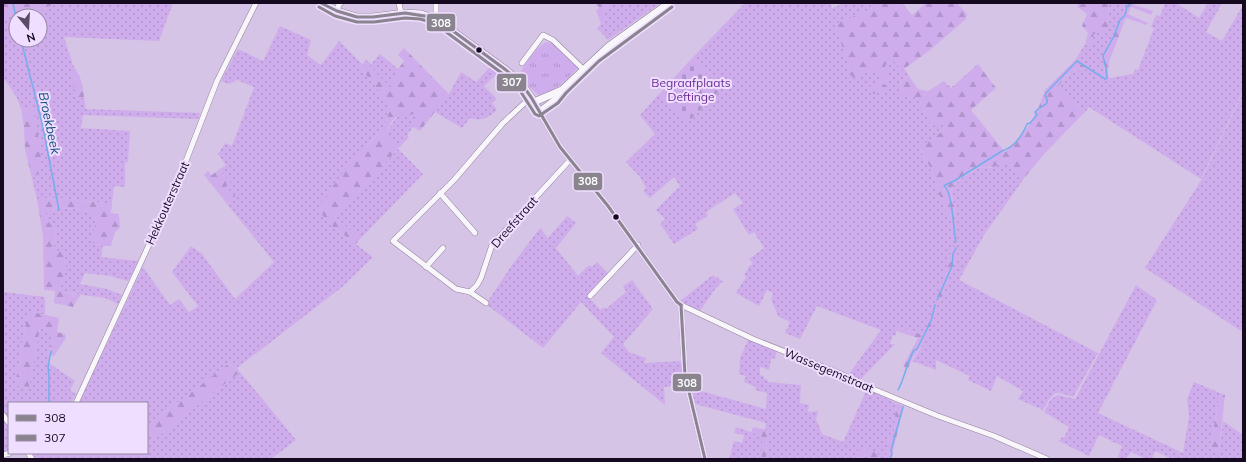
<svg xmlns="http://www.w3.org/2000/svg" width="1246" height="462" font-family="Mulish,sans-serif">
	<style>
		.grass { fill: url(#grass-dots); fill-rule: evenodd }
		.forest { fill: url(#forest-firs) }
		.cemetery { fill: url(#cemetery-stones) }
		.park { fill: url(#park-tufts) }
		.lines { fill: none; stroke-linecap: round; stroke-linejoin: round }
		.stream { stroke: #77acec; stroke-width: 1.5 }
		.street-casing { stroke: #90819b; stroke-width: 6 }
		.secondary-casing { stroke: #90819b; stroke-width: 8 }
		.street { stroke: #f9f6fb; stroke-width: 5 }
		.secondary { stroke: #f9f6fb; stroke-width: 7 }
		.bus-1-casing { stroke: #efdeff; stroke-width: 6 }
		.bus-2-casing { stroke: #efdeff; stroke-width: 6 }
		.bus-1 { stroke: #8a848f; stroke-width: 3 }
		.bus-2 { stroke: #8a848f; stroke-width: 3 }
		.bus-dot { fill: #15091f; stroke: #efdeff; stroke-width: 1.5 }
		.labels { text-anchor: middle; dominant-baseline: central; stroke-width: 4; stroke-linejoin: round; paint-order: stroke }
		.park-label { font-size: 12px; fill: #6b2b95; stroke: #efdeff }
		.street-label { font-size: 12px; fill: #15091f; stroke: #efdeff }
		.water-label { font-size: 13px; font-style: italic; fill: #0d4b7c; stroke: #efdeff }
		.line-badge { stroke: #efdeff; stroke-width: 1.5 }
		.badge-label { font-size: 11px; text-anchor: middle; font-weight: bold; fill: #fff }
	</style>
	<defs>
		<pattern id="grass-dots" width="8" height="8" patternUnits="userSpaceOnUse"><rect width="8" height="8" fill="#cfaded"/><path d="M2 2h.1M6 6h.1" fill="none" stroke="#b194cb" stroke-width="1.8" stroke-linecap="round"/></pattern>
		<pattern id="forest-firs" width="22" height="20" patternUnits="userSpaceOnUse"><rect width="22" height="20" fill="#cfaded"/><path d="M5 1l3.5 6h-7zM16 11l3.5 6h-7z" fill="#b194cb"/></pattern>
		<pattern id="cemetery-stones" width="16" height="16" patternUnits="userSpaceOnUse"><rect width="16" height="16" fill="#cfaded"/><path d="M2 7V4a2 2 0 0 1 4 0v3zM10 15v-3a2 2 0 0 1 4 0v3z" fill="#b194cb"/></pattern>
		<pattern id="park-tufts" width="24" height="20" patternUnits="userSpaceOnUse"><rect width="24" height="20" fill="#cfaded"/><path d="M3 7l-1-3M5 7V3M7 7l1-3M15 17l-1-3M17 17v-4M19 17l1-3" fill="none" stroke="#b194cb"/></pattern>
	</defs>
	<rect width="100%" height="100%" fill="#d6c4e6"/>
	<g class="grass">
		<path d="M 51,3 L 173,3 L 159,41 L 64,37 L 73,65 C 68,74 76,90 78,99 L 84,97 L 86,109 L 200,113 L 198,119 L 83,115 L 81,128 L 130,131 L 128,162 L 125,163 L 125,187 L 114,186 L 112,204 L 60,198 L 37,199 L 32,179 L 40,172 L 35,110 L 21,109 L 17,98 L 3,77 L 3,17 L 16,16 L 16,40 L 40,40 L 40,16 L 24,16 L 31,16 L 52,5 Z"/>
		<polygon points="612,3 658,3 659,4 608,40 597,28 606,20 604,10"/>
		<path d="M 745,3 L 830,3 L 832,8 L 844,3 L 870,3 L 872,9 L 835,24 L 852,77 L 875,69 L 881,80 L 883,82 L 890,79 L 884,65 L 895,61 L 901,70 L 904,68 L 909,76 L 902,81 L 899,93 L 904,96 L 917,97 L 932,126 L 940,122 L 945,128 L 939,134 L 919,148 L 930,167 L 943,205 L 949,215 L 956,214 L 951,192 L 954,185 L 963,177 L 978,168 L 983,167 L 990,168 L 1002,163 L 1007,163 L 1025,177 L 984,235 L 959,280 L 1098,353 L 1073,397 C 1068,396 1065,394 1060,393 C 1052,391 1047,404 1043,410 L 1018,399 L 1023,391 L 997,376 L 991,391 L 968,380 L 970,376 L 936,360 L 936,370 L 912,361 L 924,343 L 924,335 L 896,327 L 896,336 L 893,335 L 890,344 L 895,344 L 860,380 L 849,374 L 881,330 L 817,306 L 800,339 L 785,333 L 790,322 L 778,316 L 771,299 L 773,293 L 767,290 L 759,306 L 736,293 L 746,277 L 744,276 L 749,266 L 753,264 L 749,259 L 764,248 L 754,232 L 749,235 L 733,209 L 743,203 L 735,193 L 706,212 L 708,216 L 695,224 L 698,229 L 674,244 L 660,224 L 665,219 L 656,210 L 680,186 L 674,177 L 650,198 L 643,191 L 646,188 L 640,177 L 626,162 L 655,134 L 640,115 L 660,93 L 687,123 L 720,90 L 692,58 ZM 953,246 L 957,253 L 940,302 L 937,301 Z"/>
		<path d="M 1108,3 L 1129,3 C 1122,19 1100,57 1105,73 C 1106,76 1109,79 1110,81 L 1110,78 L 1133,74 L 1135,69 L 1138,70 L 1154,28 L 1151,27 L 1156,15 L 1160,16 L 1165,3 L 1176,3 L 1199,18 L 1208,3 L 1222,3 L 1206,32 L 1222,41 L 1243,5 L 1243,91 L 1201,179 L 1089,107 L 1085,112 L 1057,88 C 1069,74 1069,70 1088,69 L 1076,59 L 1085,44 L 1090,45 L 1094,34 L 1109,25 Z"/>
		<polygon points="280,26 311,40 307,55 321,65 339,41 362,64 360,67 391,106 385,124 317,209 332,226 373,257 342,287 237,368 232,361 147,426 147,403 79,403 143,267 170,305 179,299 189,312 198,306 172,272 191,246 202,254 235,299 274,262 228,205 234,196 226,187 230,182 218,170 226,165 218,154 225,143 232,146 254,87 237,80 229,84 221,81 238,49 263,61"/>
		<polygon points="380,54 398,69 391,89 365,61 366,59 371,64"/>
		<path d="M 492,65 L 500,71 L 484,86 L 497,99 L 492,103 L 497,110 C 490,117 481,122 470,118 L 462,128 L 435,112 L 449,94 L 461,72 L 476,82 Z"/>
		<polygon points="1243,92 1243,324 1241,331 1145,268 1202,179"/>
		<polygon points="405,113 421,116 407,135 409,137 398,149 423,174 360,239 335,217 398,149 386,137 386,132 398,115"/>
		<path d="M 62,208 C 73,209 87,209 96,217 L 93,243 L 103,246 L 101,257 L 138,261 L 128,281 L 110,276 L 85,273 L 80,284 L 107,289 L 122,295 L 118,304 L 105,298 L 61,292 L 60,290 L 66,270 L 64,252 L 60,252 L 54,249 C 52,242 56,239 56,233 C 55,224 46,226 46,211 Z"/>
		<polygon points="567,216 576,223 556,248 578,276 589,265 592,267 597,262 608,273 588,296 600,310 604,307 606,309 626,292 623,286 632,280 653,309 623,344 629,352 646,358 644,363 682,361 685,385 664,387 665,405 601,353 614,337 581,302 543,348 486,304 512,265 540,228 548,238"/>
		<polygon points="713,275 723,281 715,289 700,311 680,301"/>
		<polygon points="1136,285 1157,300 1098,413 1183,453 1189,416 1187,399 1194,382 1220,393 1210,449 1219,451 1223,421 1243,435 1243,459 1172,459 1155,451 1152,459 1146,459 1131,452 1126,459 1122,459 1118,457 1122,446 1099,435 1089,456 1059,441 1062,437 1064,438 1069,427 1044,412 1051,399 1058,395 1075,399"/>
		<polygon points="3,292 45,297 45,315 28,311 15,385 29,387 40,328 50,332 53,342 48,355 50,356 49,363 75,381 70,390 76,394 71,403 9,403 9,414 8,418 3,412"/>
		<polygon points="748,340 777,351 775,358 771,359 769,370 760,367 760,375 764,376 764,379 767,379 768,382 801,385 800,403 809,405 808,412 818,411 816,419 822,434 843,442 867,389 896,403 894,434 889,434 886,459 863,459 865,455 860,447 856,459 766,459 767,431 765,430 766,423 695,404 690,388 766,409 767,393 755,390 756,387 744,382 746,376 739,374 740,358"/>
		<polygon points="240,372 296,440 271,459 35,459 32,453 147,453 147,429 155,439"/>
		<polygon points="3,419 9,426 9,450 3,452"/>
		<polygon points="736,427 762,436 762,459 729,459 734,441 742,443 744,435 734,433"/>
	</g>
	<g class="forest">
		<polygon points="3,3 51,3 52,5 30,16 3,17"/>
		<polygon points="596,3 612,3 604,10 606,20 601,24 596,10 599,8"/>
		<polygon points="870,3 902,3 912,15 926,3 957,3 967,14 966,19 929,51 901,71 895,61 885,65 890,79 883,82 887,89 873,94 869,87 880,80 875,69 852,78 835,24 872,9"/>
		<polygon points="1079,3 1108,3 1109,25 1107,29 1094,34 1090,45 1085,44 1088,33 1082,26 1087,14 1077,7"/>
		<path d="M 1129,3 L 1153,11 L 1151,15 L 1131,7 L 1128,14 L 1148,23 L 1146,25 L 1126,18 L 1109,62 L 1108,73 L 1110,81 L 1109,83 L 1102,79 C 1107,70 1103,61 1107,52 C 1112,35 1122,19 1129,3 Z"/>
		<path d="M 404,48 L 449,94 L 420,131 L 413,127 L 420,116 C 415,115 409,113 404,114 C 394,114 386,128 386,137 L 398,149 L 335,217 L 360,239 L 356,244 L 332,226 L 317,209 L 341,175 L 372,141 L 385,124 L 391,106 L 360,67 L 365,61 L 391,88 L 398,69 L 404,61 L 398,55 Z"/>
		<path d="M 1076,59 L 1089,69 C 1069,70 1069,73 1057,88 L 1085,112 L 1045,153 L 1025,177 L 1007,163 C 1001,163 997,166 992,167 C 988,168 985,167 982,167 C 973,168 952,182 951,192 C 951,197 955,208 956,214 L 953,216 L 949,216 L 943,205 L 930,167 L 919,147 L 939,134 L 945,128 L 940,122 L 932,126 L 917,97 L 900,96 L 899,93 L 902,81 L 909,76 L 918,89 L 928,91 L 944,81 L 951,88 L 978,64 L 996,88 L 971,110 L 1005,152 L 1016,142 L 1032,121 L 1040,104 L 1045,90 Z"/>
		<path d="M 73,65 C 81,77 83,84 84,97 L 78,99 C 75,91 68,74 73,65 Z"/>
		<polygon points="21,109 35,110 42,166 40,172 32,179 25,150 24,127"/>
		<polygon points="218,170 230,182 226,187 235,196 228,205 204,175 208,171 212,175"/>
		<path d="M 60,198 L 112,204 L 111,213 L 119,214 L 120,228 L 115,232 L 111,246 L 103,246 L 93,243 L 96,217 C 86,207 60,207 46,211 C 46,226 55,224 56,233 C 56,239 52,242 54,249 L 60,252 L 64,252 L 66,270 L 60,290 L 61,292 L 80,295 L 73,307 L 54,303 L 55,291 L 44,290 L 43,236 L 37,199 Z"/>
		<polygon points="953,246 956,246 958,253 940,302 936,301"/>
		<polygon points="934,309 937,310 924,343 913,357 908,369 903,366 918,338 896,331 896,327 924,335"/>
		<polygon points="28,311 59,318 57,332 65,334 66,338 54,356 48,355 53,342 50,332 40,328 29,387 15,385"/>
		<polygon points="232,361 240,372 155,439 147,429 147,426"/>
		<polygon points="1220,393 1225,395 1219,451 1210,449"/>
		<polygon points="896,403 904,406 891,459 886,459 889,434 894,434"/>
		<polygon points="753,427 767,430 766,459 762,459 762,436 751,433"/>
		<polygon points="859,447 878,453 877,459 865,455 863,459 856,459"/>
	</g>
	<polygon class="cemetery" points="692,58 720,90 687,123 660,93"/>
	<path class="park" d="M 547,42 L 553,43 L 578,68 C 566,80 555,93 538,95 L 522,80 L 520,74 C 524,65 538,44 547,42 Z"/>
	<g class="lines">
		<g class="stream">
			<polyline points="13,3 16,18"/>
			<polyline points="21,40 42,123 59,210"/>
			<path d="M 956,242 C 953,230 953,192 944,186 L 945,185 L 954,181 L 1002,151 C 1015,147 1022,136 1027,124 L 1030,123 L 1037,115 L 1035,112 L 1038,109 C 1044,105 1051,104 1045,96 L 1046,93 L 1077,61 L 1105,79 L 1107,78 L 1106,69 L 1103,56 L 1114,36 L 1120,20 L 1125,15 L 1127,6 L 1131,4 L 1127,3"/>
			<polyline points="937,300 952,266 953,254 956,248"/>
			<path d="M 898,390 C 905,377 907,362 914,350 L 917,349 L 931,321 L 935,305"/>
			<polyline points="49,403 49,376 48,367 51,351"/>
			<polyline points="890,459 892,454 891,450 903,407"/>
		</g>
		<g class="street-casing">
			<g id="street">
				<polyline points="399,3 401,13"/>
				<polyline points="337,11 339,4 341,3"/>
				<polyline points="436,19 436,3"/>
				<polyline points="522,63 543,35 553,40 583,69"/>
				<polyline points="561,91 555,99 539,111 560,147 608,206 677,302 681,305 753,339 841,374 873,389 938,416 994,436 1047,459"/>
				<polyline points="440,193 475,233"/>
				<polyline points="426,267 443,248"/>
				<polyline points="470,292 477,285 481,278 492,245 570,160"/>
				<polyline points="590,296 638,245"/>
				<polyline points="486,303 470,292 456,289 393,241 454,180 503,123 531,97"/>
				<polyline points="681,305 685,375 705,459"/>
				<polyline points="76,403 177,184 217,81 256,3"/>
				<polyline points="3,415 9,423"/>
				<polyline points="28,453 32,459"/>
				<polyline points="3,455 10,453"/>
			</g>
		</g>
		<g class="secondary-casing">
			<g id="secondary">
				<polyline points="321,3 337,11 357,17 373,17 405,13 421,14 436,19 506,70 523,86 531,97 539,111"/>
				<polyline points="534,102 562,90 609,46 669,3"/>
			</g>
		</g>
		<use href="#street" class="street"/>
		<use href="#secondary" class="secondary"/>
		<g class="bus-1-casing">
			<g id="bus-1">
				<polyline points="321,3 337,11 357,17 373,17 405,13 431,17 445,25 506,70 523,86 531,97 560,147 608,206 677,302 681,305"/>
				<polyline points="681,305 685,375 705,459"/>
			</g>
		</g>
		<g class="bus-2-casing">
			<polyline id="bus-2" points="319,7 335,16 357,22 374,22 405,18 420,19 434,23 503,74 519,89 535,114 539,116 558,103 566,93 599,61 672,7"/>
		</g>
		<use href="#bus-1" class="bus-1"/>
		<use href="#bus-2" class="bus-2"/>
	</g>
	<g class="bus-dot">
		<circle cx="479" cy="50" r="3.5"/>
		<circle cx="616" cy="217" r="3.5"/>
	</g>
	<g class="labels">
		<g class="park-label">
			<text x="691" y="82">Begraafplaats<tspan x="691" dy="14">Deftinge</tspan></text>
		</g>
		<g class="street-label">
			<text transform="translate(167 203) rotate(-66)">Hekkouterstraat</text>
			<text transform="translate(514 222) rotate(-49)">Dreefstraat</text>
			<text transform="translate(829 370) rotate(23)">Wassegemstraat</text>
		</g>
		<g class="water-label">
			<text transform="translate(50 123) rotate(78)">Broekbeek</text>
		</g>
	</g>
	<g class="line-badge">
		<rect x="426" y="13" width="30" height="19" rx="4" fill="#8a848f"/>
		<rect x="496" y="73" width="31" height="19" rx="4" fill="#8a848f"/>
		<rect x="573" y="172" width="30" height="19" rx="4" fill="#8a848f"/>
		<rect x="672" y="373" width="30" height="19" rx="4" fill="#8a848f"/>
	</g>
	<g class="badge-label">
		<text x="441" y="27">308</text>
		<text x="512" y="86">307</text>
		<text x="588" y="185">308</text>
		<text x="687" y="387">308</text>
	</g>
	<rect width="1246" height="462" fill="none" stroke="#15091f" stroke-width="8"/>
	<rect x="8" y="402" width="140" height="52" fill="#efdeff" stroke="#9889a5"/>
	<rect x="16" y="415" width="20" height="6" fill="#8a848f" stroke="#9889a5"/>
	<text x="44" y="422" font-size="12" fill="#15091f">308</text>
	<rect x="16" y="435" width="20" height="6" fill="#8a848f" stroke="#9889a5"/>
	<text x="44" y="442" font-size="12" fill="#15091f">307</text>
	<g transform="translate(28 28) rotate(162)"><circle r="19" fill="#efdeff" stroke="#9889a5"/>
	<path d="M0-3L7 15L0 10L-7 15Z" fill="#594a65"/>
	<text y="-6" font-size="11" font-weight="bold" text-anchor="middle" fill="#15091f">N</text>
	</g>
</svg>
